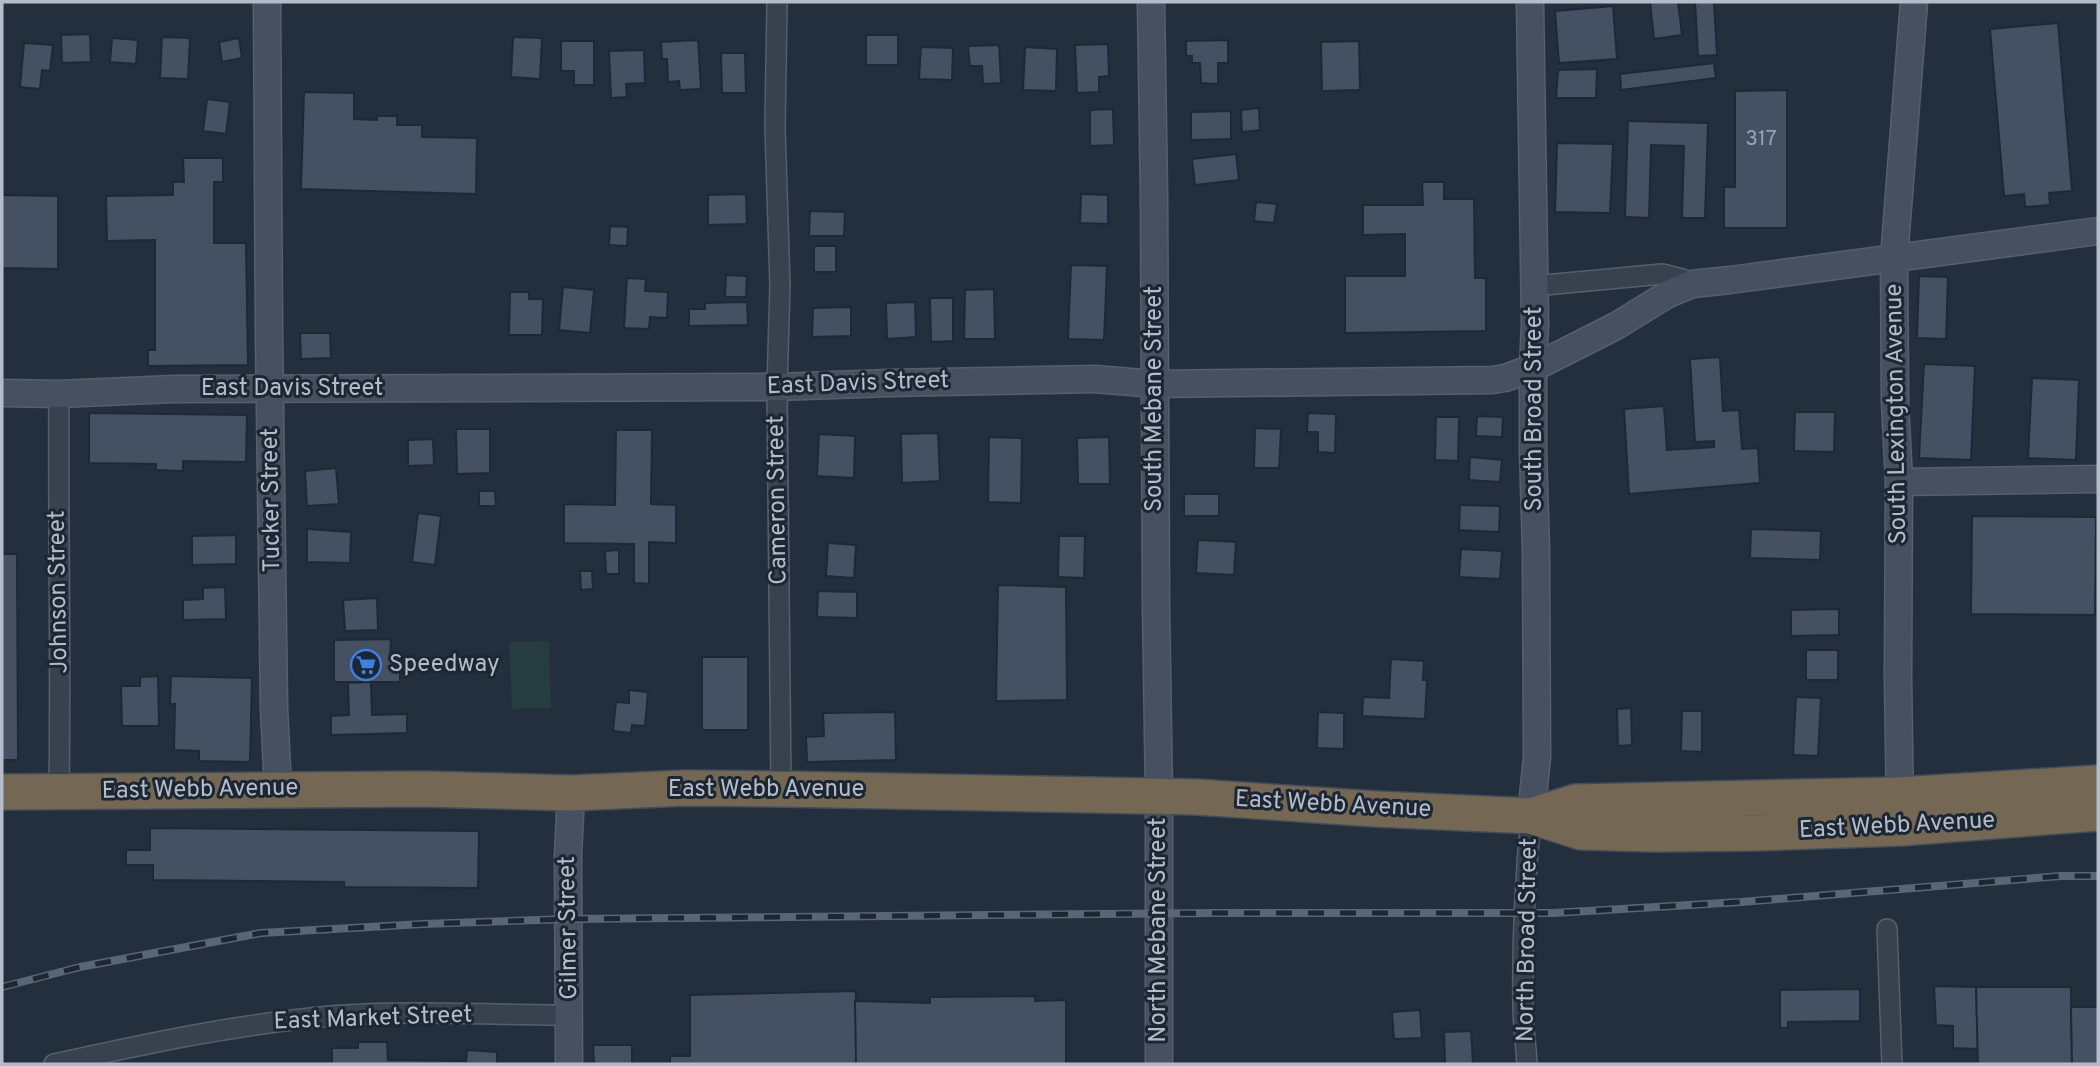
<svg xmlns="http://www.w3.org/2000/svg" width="2100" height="1066" font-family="Overpass,sans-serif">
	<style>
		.green { fill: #263c3f }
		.building { fill: #455162; stroke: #1f2835; stroke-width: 2 }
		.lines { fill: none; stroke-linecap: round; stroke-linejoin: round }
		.street-casing { stroke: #565f6c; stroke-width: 22 }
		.secondary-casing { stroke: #565f6c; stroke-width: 29 }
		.highway-casing { stroke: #434c59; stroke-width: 38 }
		.street { stroke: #38414e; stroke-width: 19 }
		.secondary { stroke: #465061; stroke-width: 26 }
		.highway { stroke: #746855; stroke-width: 35 }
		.rail-casing { stroke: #5a6575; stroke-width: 8 }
		.rail { stroke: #1d2633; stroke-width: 5; stroke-dasharray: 16; stroke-linecap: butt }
		.labels { text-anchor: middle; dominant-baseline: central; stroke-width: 6; stroke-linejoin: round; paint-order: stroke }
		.number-label { font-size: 21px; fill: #98a1af }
		.street-label { font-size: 24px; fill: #b4bcc9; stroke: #1d2633 }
		.poi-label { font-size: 24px; fill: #b4bcc9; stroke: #1d2633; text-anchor: start }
	</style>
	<rect width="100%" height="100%" fill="#242f3e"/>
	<polygon class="green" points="549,641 551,708 512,709 509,642"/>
	<g class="building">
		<polygon points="1650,2 1678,2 1682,35 1654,39"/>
		<polygon points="1695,2 1714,2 1717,55 1698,56"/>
		<polygon points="1613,6 1617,59 1559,63 1555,11"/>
		<polygon points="2058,23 2072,191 2049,193 2050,205 2025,207 2024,194 2004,196 1990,29"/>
		<polygon points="90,34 91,62 62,63 61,35"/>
		<rect x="866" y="35" width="32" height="30"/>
		<polygon points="162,37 190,38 188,79 160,78"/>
		<polygon points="513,37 542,38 540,79 511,77"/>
		<polygon points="112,38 138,40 136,64 110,62"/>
		<polygon points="239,38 242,58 222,62 219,42"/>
		<polygon points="698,40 701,89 680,90 679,81 668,82 667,59 662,59 661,42"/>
		<polygon points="1228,40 1228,63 1218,63 1218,84 1201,83 1200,63 1192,63 1192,56 1186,56 1186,41"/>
		<polygon points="561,41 594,41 594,85 574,85 574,71 561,71"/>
		<polygon points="1359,41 1360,90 1322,91 1321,42"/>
		<polygon points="24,43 53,45 50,71 42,70 40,89 20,87"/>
		<polygon points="1108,44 1109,76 1099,77 1099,92 1077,93 1075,45"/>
		<polygon points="999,45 1001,83 983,84 982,66 970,66 968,46"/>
		<polygon points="921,47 953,48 952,80 919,79"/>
		<polygon points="1025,47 1057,49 1056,91 1023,90"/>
		<polygon points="644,50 645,83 626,84 627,97 611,98 609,51"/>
		<polygon points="721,53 745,53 746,93 722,93"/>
		<polygon points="1714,63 1716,78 1621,90 1620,74"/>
		<polygon points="1597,69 1596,98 1556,98 1558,70"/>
		<polygon points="1787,90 1787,228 1724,228 1724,187 1735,187 1735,91"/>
		<polygon points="304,92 354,93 354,119 377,120 377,116 397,116 397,125 422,125 422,137 477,138 476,194 301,189"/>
		<polygon points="207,99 230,102 226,134 203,131"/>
		<polygon points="1259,108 1260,130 1242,132 1241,110"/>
		<polygon points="1113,109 1114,145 1090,146 1090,110"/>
		<polygon points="1231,111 1231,139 1191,140 1191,112"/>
		<polygon points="1628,121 1708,123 1705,218 1682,218 1684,146 1651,145 1649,218 1625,217"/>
		<polygon points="1557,143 1613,144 1610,213 1555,212"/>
		<polygon points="1236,154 1239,180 1195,185 1192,159"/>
		<polygon points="183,158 223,158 223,182 214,182 214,243 246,243 248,365 148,366 148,350 155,350 155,240 107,241 106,196 173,195 173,182 184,182"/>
		<polygon points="1422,182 1444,182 1444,199 1474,199 1475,278 1486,278 1486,331 1345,333 1345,276 1405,276 1405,234 1363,235 1363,205 1423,205"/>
		<polygon points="746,194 747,224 708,225 708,195"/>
		<polygon points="1081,194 1108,195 1108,224 1080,223"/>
		<polygon points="2,195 58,196 58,269 2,268"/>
		<polygon points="1256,202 1277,204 1274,223 1254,221"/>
		<polygon points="810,211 845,212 844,236 809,236"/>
		<polygon points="610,226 628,227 627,246 609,245"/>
		<rect x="814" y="246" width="22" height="26"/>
		<polygon points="1071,265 1107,266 1104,340 1068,339"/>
		<polygon points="726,275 747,276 746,297 725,297"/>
		<polygon points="1919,276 1948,277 1946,339 1917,338"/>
		<polygon points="627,278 646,279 645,291 668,292 667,318 650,317 649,329 624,328"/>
		<polygon points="563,287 594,290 590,333 559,330"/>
		<polygon points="994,289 995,339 964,339 965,290"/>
		<polygon points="510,292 529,292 529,299 543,299 542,335 509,335"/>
		<polygon points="930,298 953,298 953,341 931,342"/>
		<polygon points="747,302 748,325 689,326 689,309 705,309 705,303"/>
		<polygon points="915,302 916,337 887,339 886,303"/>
		<polygon points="851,307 851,336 812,337 813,308"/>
		<polygon points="300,333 330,333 331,358 301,359"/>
		<polygon points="1720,357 1723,411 1739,410 1742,449 1758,448 1760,483 1629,494 1624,409 1664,406 1667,450 1714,447 1714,441 1695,442 1690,359"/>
		<polygon points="1924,364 1975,366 1971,460 1919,458"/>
		<polygon points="2032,378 2079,380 2076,460 2028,458"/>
		<polygon points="1795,412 1835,412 1834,452 1794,451"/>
		<polygon points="89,413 247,415 246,462 183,461 183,471 156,470 156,464 89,463"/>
		<polygon points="1308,413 1336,414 1335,453 1318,452 1318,432 1307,432"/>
		<polygon points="1477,416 1503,417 1502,437 1476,436"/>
		<polygon points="1436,417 1459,417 1458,461 1435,460"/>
		<polygon points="1255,428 1281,429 1279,468 1254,468"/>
		<polygon points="456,429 490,429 490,473 457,474"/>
		<polygon points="616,430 652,430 651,504 676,505 676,543 649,542 649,584 634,583 634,544 564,543 564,504 615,505"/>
		<polygon points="938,433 940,481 902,483 901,434"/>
		<polygon points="819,434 855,436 854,478 817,476"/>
		<polygon points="989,437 1022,438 1021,503 988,502"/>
		<polygon points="1109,437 1110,484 1078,484 1077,438"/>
		<polygon points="433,439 434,465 408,466 408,440"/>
		<polygon points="1470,457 1502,460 1500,482 1469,480"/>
		<polygon points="336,468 339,504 307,506 305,471"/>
		<polygon points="479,491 495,491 496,506 479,506"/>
		<rect x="1184" y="494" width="35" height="22"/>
		<polygon points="1460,505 1500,506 1499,532 1459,530"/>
		<polygon points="418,513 441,516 435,565 412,562"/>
		<polygon points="1972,516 2096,517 2095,615 1971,614"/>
		<polygon points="307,529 351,532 350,563 307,562"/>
		<polygon points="1751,529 1821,531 1820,560 1750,558"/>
		<polygon points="236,535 236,564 192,565 192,536"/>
		<polygon points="1059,536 1085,536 1084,578 1058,577"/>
		<polygon points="1198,540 1236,542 1234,575 1196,573"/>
		<polygon points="828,543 856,545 854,578 826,576"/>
		<polygon points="1461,549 1502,551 1500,579 1459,577"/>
		<polygon points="619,550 619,574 606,574 605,551"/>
		<polygon points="2,554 17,554 18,760 2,760"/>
		<polygon points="580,571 592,571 593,589 581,590"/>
		<polygon points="998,585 1066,587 1067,700 996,701"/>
		<polygon points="225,587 226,619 183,620 183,600 203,599 203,588"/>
		<polygon points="818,591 857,592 857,618 817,617"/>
		<polygon points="377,598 378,630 345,631 343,600"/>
		<polygon points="1839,609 1839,635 1791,636 1791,610"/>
		<polygon points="391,639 390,659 400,659 400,682 334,682 334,640"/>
		<rect x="1806" y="650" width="32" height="30"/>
		<rect x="702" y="657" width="46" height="73"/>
		<polygon points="1391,659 1424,661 1423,680 1427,680 1425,719 1362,716 1363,697 1389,698"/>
		<polygon points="158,676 159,726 122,726 121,686 140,686 140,677"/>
		<polygon points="171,676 252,678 250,762 199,761 199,751 174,750 175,704 170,704"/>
		<polygon points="371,682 372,715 407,714 407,733 331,735 331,716 349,715 348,683"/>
		<polygon points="629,690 648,692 645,726 632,725 631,733 613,731 616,702 629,703"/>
		<polygon points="1796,697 1821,698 1818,756 1793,755"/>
		<polygon points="1631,708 1632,745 1618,746 1617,709"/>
		<polygon points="1682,711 1702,711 1702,752 1681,751"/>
		<polygon points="895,712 896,760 807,762 806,737 824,736 823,713"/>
		<polygon points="1318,712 1344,713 1344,749 1317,748"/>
		<polygon points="150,828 479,831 478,888 344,887 344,882 153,880 153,865 126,865 126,850 150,850"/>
		<polygon points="1934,986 1976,987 1978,1049 1953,1048 1953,1026 1936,1025"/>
		<polygon points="1976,987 2071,987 2072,1064 1978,1064"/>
		<polygon points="1860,989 1860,1021 1788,1022 1788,1028 1780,1028 1780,990"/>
		<polygon points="856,991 856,1064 670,1064 670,1056 690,1056 690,995"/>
		<polygon points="1035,996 1035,1001 1066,1000 1066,1064 856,1064 855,1001 930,1003 930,997"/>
		<polygon points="2071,1007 2098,1007 2098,1064 2072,1064"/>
		<polygon points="1420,1010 1422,1038 1394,1039 1392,1012"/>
		<polygon points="1471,1031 1473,1064 1445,1064 1444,1032"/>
		<polygon points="358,1042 387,1042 388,1060 466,1061 467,1050 497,1052 497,1064 332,1064 332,1048 358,1048"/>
		<polygon points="593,1045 632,1045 632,1064 594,1064"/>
	</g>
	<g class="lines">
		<g class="street-casing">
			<g id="street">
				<polyline points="777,2 775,128 780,286 777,387 781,789"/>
				<polyline points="1534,286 1662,274 1682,279 1692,284"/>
				<path d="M 59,791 C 61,658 58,526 59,394"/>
				<polyline points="1887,929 1892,1064"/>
				<path d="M 54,1064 C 145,1044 237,1024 331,1016 C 410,1010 491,1015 570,1015"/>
				<path d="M 1527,1064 C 1526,1045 1523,1025 1523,1005 C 1522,942 1525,879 1531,816"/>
			</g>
		</g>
		<g class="secondary-casing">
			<g id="secondary">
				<polyline points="267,2 269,333 274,708 278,789"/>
				<polyline points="1151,2 1154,197 1156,606 1159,796 1159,1064"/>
				<polyline points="1530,2 1535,324 1533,368 1533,452 1536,551 1537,757 1531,816"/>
				<polyline points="2,393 59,394 174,389 777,387 889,383 1095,379 1155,384 1492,380 1505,378 1533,368 1616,326 1668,294 1692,284 1730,280 2098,231"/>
				<polyline points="1899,482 2098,479"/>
				<polyline points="1900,812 1898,677 1899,482 1895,402 1894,258 1914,2"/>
				<polyline points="569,1064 568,856 571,793"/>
			</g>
		</g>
		<g class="highway-casing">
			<g id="highway">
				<polyline points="2,792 424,789 571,793 686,788 781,789 1196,797 1376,809 1531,816 1581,832 1655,834 1755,833 1901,828 2098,813"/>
				<polyline points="1531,816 1576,802 1899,795 2098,783"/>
			</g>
		</g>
		<use href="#street" class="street"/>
		<use href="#secondary" class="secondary"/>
		<use href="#highway" class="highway"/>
		<g class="rail-casing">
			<polyline id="rail" points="2,987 80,967 261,933 423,924 569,919 1213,913 1553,913 1741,902 2061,876 2098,876"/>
		</g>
		<use href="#rail" class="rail"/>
	</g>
	<defs>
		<g id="supermarket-ring" transform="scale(1.575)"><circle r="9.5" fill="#1d2633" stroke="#3f7fe0" stroke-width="1.5"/><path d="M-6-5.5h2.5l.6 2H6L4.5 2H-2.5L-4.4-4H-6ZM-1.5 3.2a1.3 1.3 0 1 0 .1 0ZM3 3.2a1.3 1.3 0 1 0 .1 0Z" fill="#3f7fe0"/></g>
	</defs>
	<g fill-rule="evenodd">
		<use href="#supermarket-ring" x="366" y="665"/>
	</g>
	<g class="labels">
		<g class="number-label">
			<text x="1761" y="139">317</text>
		</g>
		<g class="street-label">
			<text transform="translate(858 384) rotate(-2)">East Davis Street</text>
			<text x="292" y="389">East Davis Street</text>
			<text transform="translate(1155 399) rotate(-90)">South Mebane Street</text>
			<text transform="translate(1535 409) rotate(-90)">South Broad Street</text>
			<text transform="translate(1897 414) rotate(-91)">South Lexington Avenue</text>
			<text transform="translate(272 500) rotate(-91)">Tucker Street</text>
			<text transform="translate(778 500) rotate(-91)">Cameron Street</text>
			<text transform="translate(59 592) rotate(-91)">Johnson Street</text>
			<text transform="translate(200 790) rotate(-1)">East Webb Avenue</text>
			<text x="766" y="790">East Webb Avenue</text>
			<text transform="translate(1333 805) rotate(3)">East Webb Avenue</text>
			<text transform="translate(1897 826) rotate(-3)">East Webb Avenue</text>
			<text transform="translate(569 928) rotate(-91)">Gilmer Street</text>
			<text transform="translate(1159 930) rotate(-90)">North Mebane Street</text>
			<text transform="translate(1528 940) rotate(-89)">North Broad Street</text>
			<text transform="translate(373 1019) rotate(-2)">East Market Street</text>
		</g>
		<g class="poi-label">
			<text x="389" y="665">Speedway</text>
		</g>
	</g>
	<rect width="2100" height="1066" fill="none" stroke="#b4bcc9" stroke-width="7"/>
</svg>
